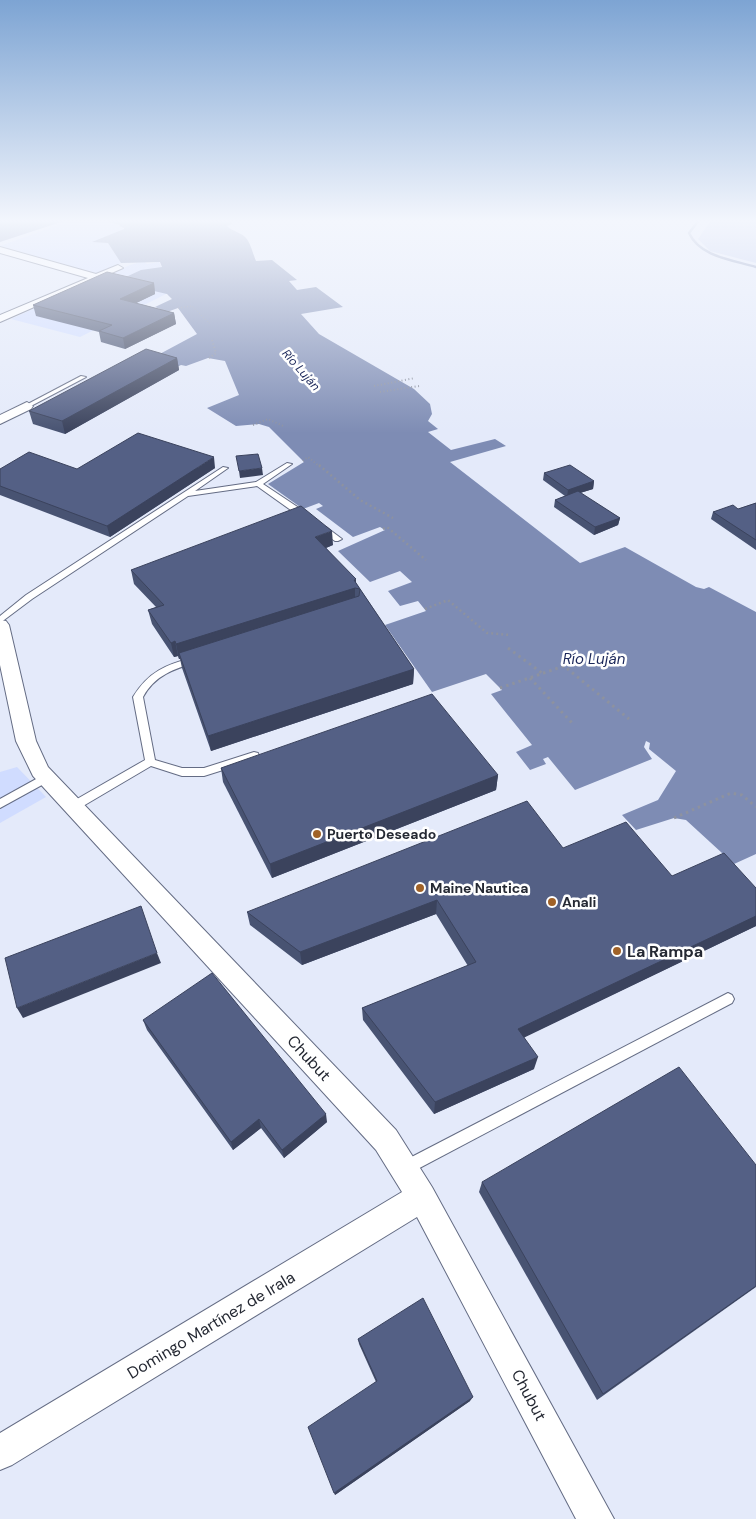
<svg xmlns="http://www.w3.org/2000/svg" width="756" height="1519" font-family="'DM Sans',sans-serif">
	<style>
		.built { fill: #d0dcff }
		.green { fill: #becaed }
		.water { fill: #7e8cb4 }
		.lines { fill: none; stroke-linecap: round; stroke-linejoin: round }
		.stream { stroke: #7e8cb4; stroke-width: 2.5 }
		.service-casing { stroke: #646c84; stroke-width: 2 }
		.minor-casing { stroke: #646c84; stroke-width: 2 }
		.path-far3 { stroke: #8d92a0; stroke-width: 1; stroke-dasharray: 1 2; stroke-linecap: butt }
		.path-far2 { stroke: #8d92a0; stroke-width: 2; stroke-dasharray: 1 2.5; stroke-linecap: butt }
		.path-far1 { stroke: #8d92a0; stroke-width: 2.5; stroke-dasharray: 2 3; stroke-linecap: butt }
		.path { stroke: #8d92a0; stroke-width: 3; stroke-dasharray: 2.5 4; stroke-linecap: butt }
		.service { fill: #fff; fill-rule: evenodd }
		.minor { fill: #fff; fill-rule: evenodd }
		.wall { fill: #485372 }
		.shaded-wall { fill: #3b435d }
		.building { fill: #546085; stroke: #3b435d }
		.poi-dot { fill: #a06228; stroke: #fff; stroke-width: 2 }
		.labels { text-anchor: middle; dominant-baseline: central; stroke-width: 5; stroke-linejoin: round; paint-order: stroke }
		.far-water-label { font-size: 12px; font-style: italic; fill: #1b275a; stroke: #fff }
		.poi-label { font-size: 14px; font-weight: bold; fill: #252933; stroke: #fff; text-anchor: start }
		.water-label { font-size: 15px; font-style: italic; fill: #1b275a; stroke: #fff }
		.near-poi-label { font-size: 16px; font-weight: bold; fill: #252933; stroke: #fff; text-anchor: start }
		.near-street-label { font-size: 16px; fill: #252933; stroke: #fff }
	</style>
	<rect width="100%" height="100%" fill="#e4eafa"/>
	<g class="built">
		<polygon points="72,220 102,220 124,228 104,243 108,243 121,263 96,274 0,246"/>
		<polygon points="144,261 147,264 159,262 174,290 80,337 11,319 130,265"/>
		<polygon points="17,767 46,797 0,823 0,772"/>
	</g>
	<polygon class="green" points="711,220 756,220 756,263 710,251 698,239"/>
	<g class="water">
		<polygon points="0,220 67,220 0,242"/>
		<path d="M 102,220 L 230,220 L 232,224 L 227,226 C 233,232 241,232 246,238 C 251,244 253,254 256,261 L 272,260 L 297,280 L 289,281 L 297,290 L 316,287 L 343,307 L 301,314 L 319,334 L 414,389 L 430,404 L 432,414 L 428,421 L 438,429 L 428,432 L 451,450 L 495,439 L 506,446 L 450,462 L 580,563 L 625,547 L 696,587 L 704,589 L 709,587 L 756,612 L 756,854 L 734,864 L 686,820 L 674,818 L 636,830 L 622,815 L 658,800 L 676,771 L 649,749 L 650,743 L 646,741 L 644,747 L 652,759 L 575,790 L 548,757 L 543,759 L 546,764 L 530,770 L 516,752 L 532,745 L 491,694 L 502,690 L 486,674 L 432,692 L 385,625 L 426,611 L 418,601 L 400,606 L 388,591 L 412,582 L 400,571 L 370,582 L 338,551 L 385,530 L 380,527 L 353,537 L 316,509 L 323,506 L 319,503 L 303,509 L 268,484 L 304,462 L 269,427 L 259,424 L 236,426 L 207,408 L 239,395 L 225,361 L 208,358 L 186,366 L 181,365 L 177,367 L 156,356 L 197,334 L 178,308 L 167,312 L 155,307 L 172,299 L 167,294 L 115,282 L 141,270 L 162,267 L 160,262 L 121,263 L 108,243 L 92,242 L 124,229 L 124,228 L 119,226 L 120,225 Z"/>
	</g>
	<g class="lines">
		<path class="stream" d="M 699,220 L 689,233 C 700,257 733,260 756,267"/>
		<g class="service-casing">
			<g id="service">
				<polygon points="81,376 86,377 29,407 24,406"/>
				<polygon points="287,463 292,464 263,484 308,514 308,518 302,518 257,486 188,496 32,599 0,623 0,616 26,595 223,467 228,468 195,491 256,482"/>
				<polygon points="320,527 326,527 342,539 338,541 335,541 320,531"/>
				<path d="M 194,657 L 198,660 L 197,662 C 174,669 155,675 143,697 L 155,760 L 182,768 L 204,768 L 254,752 L 258,753 L 259,756 L 258,759 L 204,776 L 182,776 L 151,766 L 78,809 L 70,809 L 69,806 L 70,803 L 145,760 L 133,697 C 149,671 166,665 194,657 Z"/>
				<polygon points="47,773 51,774 52,777 51,780 0,808 0,799"/>
				<polygon points="728,993 732,995 734,999 732,1003 410,1173 405,1175 400,1173 398,1168 400,1163"/>
			</g>
		</g>
		<g class="minor-casing">
			<g id="minor">
				<polygon points="0,247 96,274 118,265 123,268 0,322 0,315 88,278 0,253"/>
				<polygon points="27,402 33,406 31,409 0,424 0,415"/>
				<polygon points="0,620 6,621 9,625 36,741 48,767 396,1130 432,1187 614,1519 576,1519 417,1217 12,1465 0,1470 0,1433 402,1192 376,1150 33,776 16,741 0,665"/>
			</g>
		</g>
		<polyline class="path-far3" points="178,308 192,306 210,324"/>
		<g class="path-far2">
			<polyline points="209,358 216,353 212,340"/>
			<polyline points="374,386 415,378"/>
			<polyline points="380,392 419,386"/>
			<polyline points="253,425 268,419 283,426"/>
			<polyline points="303,461 308,457 320,467"/>
		</g>
		<g class="path-far1">
			<polyline points="319,465 360,500 393,518"/>
			<polyline points="383,529 387,527 426,560"/>
			<polyline points="425,609 448,600 487,633 510,635"/>
		</g>
		<g class="path">
			<polyline points="508,648 542,673"/>
			<polyline points="530,678 572,723"/>
			<polyline points="500,688 564,666 629,719"/>
			<polyline points="674,818 731,793 742,795 756,807"/>
		</g>
		<use href="#service" class="service"/>
		<use href="#minor" class="minor"/>
	</g>
	<g class="wall">
		<polygon points="154,283 155,294 136,303 174,313 176,324 125,349 101,342 99,332 36,316 33,305"/>
		<polygon points="177,358 179,370 65,434 33,424 29,411"/>
		<polygon points="215,468 110,537 0,495 0,469 77,469"/>
		<polygon points="544,473 594,481 593,489 580,493 620,518 618,525 594,535 554,507 555,500 565,496 543,480"/>
		<polygon points="756,503 756,550 711,519 713,512 738,509"/>
		<polygon points="333,545 326,548 356,583 414,669 413,684 211,751 182,668 180,659 179,659 178,656 174,657 152,624 148,610 156,607 134,584 131,570"/>
		<polygon points="221,768 498,775 496,790 272,878 223,782"/>
		<polygon points="563,848 672,876 756,888 756,926 524,1037 534,1069 434,1114 363,1020 362,1008 468,966 436,914 302,965 250,925 247,912"/>
		<polygon points="143,1020 327,1122 284,1158 261,1128 233,1150 147,1030"/>
		<polygon points="482,1182 756,1287 597,1400 479,1192"/>
		<polygon points="358,1339 470,1401 335,1495 376,1382 359,1344"/>
	</g>
	<g class="shaded-wall">
		<polygon points="154,283 155,294 122,310 120,299"/>
		<polygon points="174,313 176,324 125,349 123,338"/>
		<polygon points="177,358 179,370 65,434 62,421"/>
		<polygon points="214,457 215,468 110,537 107,526"/>
		<polygon points="262,468 263,475 240,478 239,471"/>
		<polygon points="594,481 593,489 567,497 568,490"/>
		<polygon points="620,518 618,525 594,535 595,527"/>
		<polygon points="332,531 333,545 316,552 315,537"/>
		<polygon points="356,579 356,588 355,588 355,602 179,653 180,659 179,659 176,644"/>
		<polygon points="175,641 178,656 174,657 171,643"/>
		<polygon points="414,669 413,684 211,751 208,736"/>
		<polygon points="498,775 496,790 272,878 270,864"/>
		<polygon points="437,900 436,914 302,965 300,952"/>
		<polygon points="756,916 756,926 515,1042 518,1029"/>
		<polygon points="157,953 161,963 23,1018 17,1008"/>
		<polygon points="538,1057 534,1069 434,1114 435,1102"/>
		<polygon points="326,1114 327,1122 284,1158 282,1150"/>
		<polygon points="259,1119 261,1128 233,1150 231,1142"/>
		<polygon points="473,1397 470,1401 335,1495 334,1493"/>
	</g>
	<g class="building">
		<polygon points="107,272 154,283 120,299 174,313 123,338 99,331 112,325 33,305"/>
		<polygon points="146,349 177,358 62,421 29,411"/>
		<polygon points="138,433 214,457 107,526 0,486 0,469 29,452 77,469"/>
		<polygon points="258,454 262,468 239,471 236,456"/>
		<polygon points="570,465 594,481 568,490 544,473"/>
		<polygon points="578,491 620,518 595,527 555,500"/>
		<polygon points="756,503 756,540 713,512 733,505 738,509"/>
		<polygon points="301,506 332,531 315,537 356,579 354,580 414,669 208,736 179,653 359,596 360,589 355,588 176,644 175,641 171,643 148,610 164,605 131,570"/>
		<polygon points="432,694 498,775 270,864 221,768"/>
		<polygon points="527,801 563,848 626,822 672,876 724,853 756,888 756,916 518,1029 538,1057 435,1102 362,1008 476,962 437,900 300,952 247,912"/>
		<polygon points="141,906 157,953 17,1008 5,958"/>
		<polygon points="212,973 326,1114 282,1150 259,1119 231,1142 143,1020"/>
		<polygon points="679,1067 756,1165 756,1286 603,1394 482,1182"/>
		<polygon points="423,1298 473,1397 334,1493 308,1427 377,1381 358,1339"/>
	</g>
	<linearGradient id="sky" x2="0" y2="1"><stop stop-color="#7da4d3"/><stop offset="0.51" stop-color="#f3f6fd"/><stop offset="1" stop-color="#f3f6fd" stop-opacity="0"/></linearGradient>
	<rect width="756" height="433" fill="url(#sky)"/>
	<g class="poi-dot">
		<circle cx="317" cy="834" r="5"/>
		<circle cx="420" cy="888" r="5"/>
		<circle cx="552" cy="902" r="5"/>
		<circle cx="617" cy="951" r="5"/>
	</g>
	<g class="labels">
		<g class="far-water-label">
			<text transform="translate(301 370) rotate(49)">Río Luján</text>
		</g>
		<g class="poi-label">
			<text x="327" y="834">Puerto Deseado</text>
			<text x="430" y="888">Maine Nautica</text>
			<text x="562" y="902">Anali</text>
		</g>
		<g class="water-label">
			<text x="594" y="659">Río Luján</text>
		</g>
		<g class="near-poi-label">
			<text x="627" y="951">La Rampa</text>
		</g>
		<g class="near-street-label">
			<text transform="translate(309 1058) rotate(47)">Chubut</text>
			<text transform="translate(211 1325) rotate(-31)">Domingo Martínez de Irala</text>
			<text transform="translate(529 1395) rotate(62)">Chubut</text>
		</g>
	</g>
</svg>
